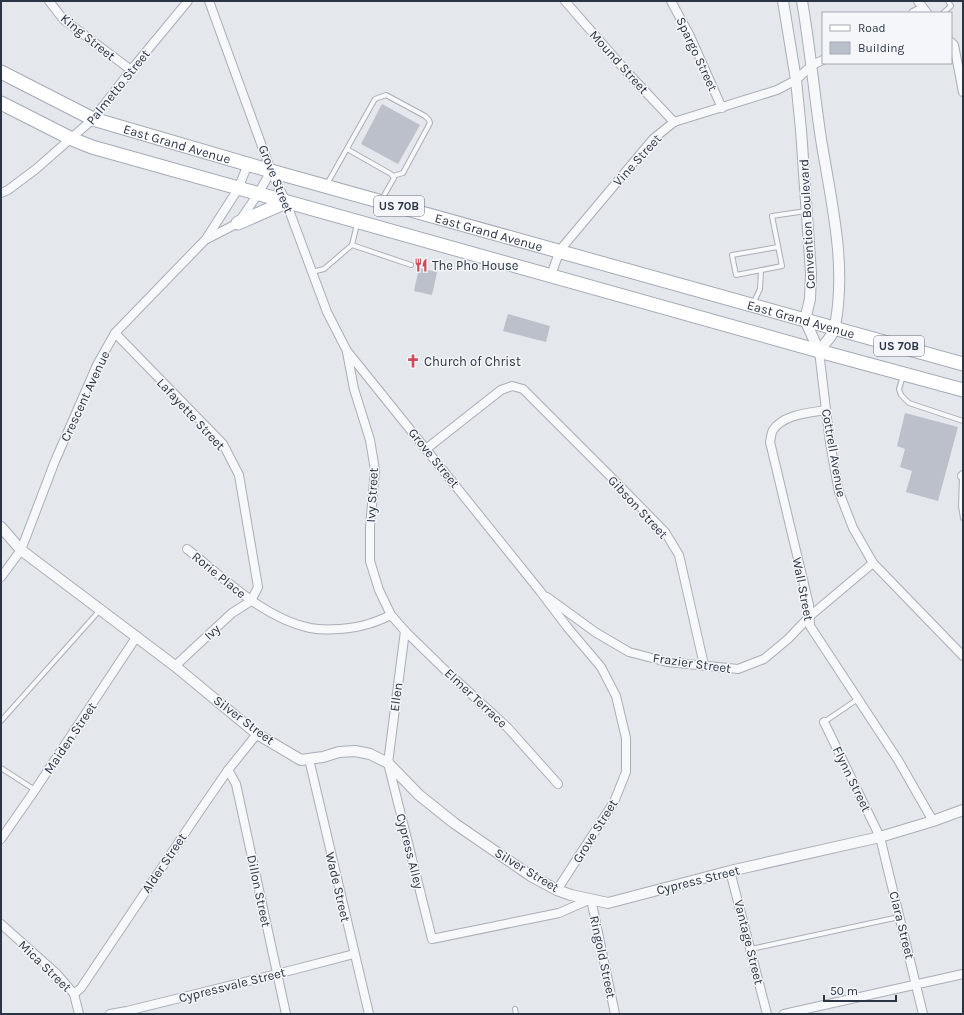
<svg xmlns="http://www.w3.org/2000/svg" width="964" height="1015" font-family="Karla,sans-serif">
	<style>
		.building { fill: #bbc0ca }
		.lines { fill: none; stroke-linecap: round; stroke-linejoin: round }
		.service-casing { stroke: #a9aeb7; stroke-width: 6 }
		.minor-casing { stroke: #a9aeb7; stroke-width: 10 }
		.tertiary-casing { stroke: #a9aeb7; stroke-width: 12 }
		.primary-casing { stroke: #a3abb8; stroke-width: 15 }
		.service { stroke: #f7f8fa; stroke-width: 4 }
		.minor { stroke: #f7f8fa; stroke-width: 8 }
		.tertiary { stroke: #f7f8fa; stroke-width: 10 }
		.primary { stroke: #fff; stroke-width: 13 }
		.labels { text-anchor: middle; dominant-baseline: central; stroke-width: 3; stroke-linejoin: round; paint-order: stroke }
		.shield { fill: #f4f6f9; stroke: #676e7b; stroke-width: 1 }
		.shield-label { font-size: 12px; font-weight: bold; fill: #2b3445 }
		.street-label { font-size: 13px; fill: #2b3445; stroke: #f4f6f9 }
		.poi-label { font-size: 13px; fill: #2b3445; stroke: #f4f6f9; text-anchor: start }
	</style>
	<rect width="100%" height="100%" fill="#e4e7ec"/>
	<g class="building">
		<polygon points="382,104 420,125 398,164 361,144"/>
		<polygon points="419,268 437,272 432,295 414,291"/>
		<polygon points="508,314 550,326 546,342 503,331"/>
		<polygon points="905,413 958,427 938,501 906,492 912,471 900,467 905,449 897,446"/>
	</g>
	<g class="lines">
		<g class="service-casing">
			<g id="service">
				<polyline points="943,13 951,6 948,1"/>
				<polyline points="347,149 391,174 394,178 382,199"/>
				<polyline points="327,184 375,99 386,95 425,116 429,120 430,123 403,173 393,176"/>
				<polyline points="352,245 357,224"/>
				<polyline points="778,247 732,255 736,275 782,266 772,216 806,211"/>
				<polyline points="312,272 324,269 352,245 411,265"/>
				<polyline points="753,304 760,289 761,270"/>
				<polyline points="903,376 899,389 901,395 909,403 963,421"/>
				<polyline points="962,476 961,506 963,518"/>
				<polyline points="1,721 100,610"/>
				<polyline points="824,722 858,699"/>
				<polyline points="1,768 35,790"/>
				<polyline points="751,949 899,917"/>
				<polyline points="515,1009 516,1014"/>
			</g>
		</g>
		<g class="minor-casing">
			<g id="minor">
				<polyline points="49,1 63,19 131,70"/>
				<polyline points="209,1 271,171 286,202 327,312 347,351 540,591 568,628 601,667 616,696 626,738 626,772 614,802 557,890"/>
				<polyline points="565,1 627,72 674,122"/>
				<polyline points="671,1 690,36 722,108"/>
				<polyline points="918,1 927,13"/>
				<polyline points="913,13 923,8"/>
				<polyline points="951,42 954,45 963,92"/>
				<polyline points="1,193 8,190 36,169 93,119 131,70 188,1"/>
				<polyline points="207,239 238,223 258,194 271,171"/>
				<polyline points="551,275 560,250 653,139 674,122 777,90 796,80 812,65 823,60"/>
				<polyline points="115,333 223,444 239,475 258,587 251,601 232,613 175,666"/>
				<polyline points="819,351 830,443 839,492 853,528 873,563 963,656"/>
				<polyline points="347,352 354,389 370,440 375,470 370,527 370,561 379,590 391,615 405,631 445,670 507,727 558,784"/>
				<path d="M 826,410 C 809,413 784,414 773,430 C 771,433 771,439 770,442 L 809,605 L 810,626 L 898,760 L 933,821"/>
				<polyline points="426,449 501,390 512,386 523,389 617,483 665,532 679,555 704,665"/>
				<polyline points="962,476 963,475"/>
				<path d="M 187,549 C 224,578 263,618 310,628 C 326,631 353,629 368,624 C 376,622 384,618 391,615"/>
				<polyline points="1,577 21,550 55,461 97,365 115,333 206,239 238,189 248,164"/>
				<polyline points="547,597 595,632 629,652 667,662 738,669 764,659 788,639 810,616 873,563"/>
				<polyline points="405,631 388,763 432,939 559,913 591,899 615,1014"/>
				<polyline points="824,722 880,837 923,1014"/>
				<polyline points="309,759 369,1014"/>
				<polyline points="228,770 236,784 286,1014"/>
				<polyline points="1,839 35,790 137,636"/>
				<polyline points="730,871 767,1014"/>
				<polyline points="1,924 57,974 74,994 79,1014"/>
				<polyline points="74,994 81,988 197,815 228,770 257,734"/>
				<polyline points="110,1014 127,1011 277,974 354,954"/>
				<polyline points="784,1014 963,974"/>
			</g>
		</g>
		<g class="tertiary-casing">
			<g id="tertiary">
				<polyline points="783,1 796,80 801,130 811,273 810,299 805,320 819,351"/>
				<path d="M 802,1 C 810,47 814,93 821,139 C 831,201 847,264 835,326 C 834,335 824,344 819,351"/>
				<polyline points="1,527 21,550 175,666 257,734 301,760 323,757 339,752 355,751 370,754 388,763 419,795 454,823 531,876 557,890 571,895 608,903 730,871 880,837 933,821 963,810"/>
			</g>
		</g>
		<g class="primary-casing">
			<g id="primary">
				<path id="s1" d="M 1,72 L 93,119 L 271,171 L 963,364"/>
				<polyline points="1,103 72,139 92,147 819,351 963,390"/>
				<polyline points="238,223 286,202"/>
			</g>
		</g>
		<use href="#service" class="service"/>
		<use href="#minor" class="minor"/>
		<use href="#tertiary" class="tertiary"/>
		<use href="#primary" class="primary"/>
	</g>
	<defs>
		<g id="restaurant-bare" transform="scale(1.08)"><path d="M-5-6h1v4h1v-4h1v4h1v-4h1v5L-1.5 .5V6h-2V.5L-5-1ZM5-6V6H3V1.5H1.5Q1.5-4 5-6Z" fill="#d1495b" stroke="#f4f6f9" stroke-width="2.5" paint-order="stroke"/></g>
		<g id="church-bare" transform="scale(1.08)"><path d="M-1.2-6h2.4v3.5h3.3v2.4h-3.3V6h-2.4V-.1h-3.3v-2.4h3.3Z" fill="#d1495b" stroke="#f4f6f9" stroke-width="2.5" paint-order="stroke"/></g>
	</defs>
	<g fill-rule="evenodd">
		<use href="#restaurant-bare" x="421" y="265"/>
		<use href="#church-bare" x="413" y="361"/>
	</g>
	<g class="labels">
		<g class="shield">
			<rect x="374" y="196" width="50" height="20" rx="3"/>
			<rect x="874" y="336" width="50" height="20" rx="3"/>
		</g>
		<g class="shield-label">
			<text x="399" y="206">US 70B</text>
			<text x="899" y="346">US 70B</text>
		</g>
		<g class="street-label">
			<text transform="translate(88 37) rotate(39)">King Street</text>
			<text transform="translate(697 54) rotate(65)">Spargo Street</text>
			<text transform="translate(619 62) rotate(48)">Mound Street</text>
			<text transform="translate(118 87) rotate(-51)">Palmetto Street</text>
			<text stroke="none"><textPath href="#s1" startOffset="191">East Grand Avenue</textPath></text>
			<text transform="translate(637 160) rotate(-48)">Vine Street</text>
			<text transform="translate(276 179) rotate(68)">Grove Street</text>
			<text transform="translate(807 224) rotate(-93)">Convention Boulevard</text>
			<text stroke="none"><textPath href="#s1" startOffset="515">East Grand Avenue</textPath></text>
			<text stroke="none"><textPath href="#s1" startOffset="839">East Grand Avenue</textPath></text>
			<text transform="translate(85 396) rotate(-65)">Crescent Avenue</text>
			<text transform="translate(191 414) rotate(47)">Lafayette Street</text>
			<text transform="translate(834 453) rotate(80)">Cottrell Avenue</text>
			<text transform="translate(434 458) rotate(51)">Grove Street</text>
			<text transform="translate(372 495) rotate(-87)">Ivy Street</text>
			<text transform="translate(638 507) rotate(47)">Gibson Street</text>
			<text transform="translate(219 575) rotate(39)">Rorie Place</text>
			<text transform="translate(803 589) rotate(79)">Wall Street</text>
			<text transform="translate(212 632) rotate(-43)">Ivy</text>
			<text transform="translate(692 663) rotate(8)">Frazier Street</text>
			<text transform="translate(396 697) rotate(-82)">Ellen</text>
			<text transform="translate(476 698) rotate(43)">Elmer Terrace</text>
			<text transform="translate(244 720) rotate(37)">Silver Street</text>
			<text transform="translate(70 738) rotate(-56)">Maiden Street</text>
			<text transform="translate(852 779) rotate(64)">Flynn Street</text>
			<text transform="translate(595 831) rotate(-58)">Grove Street</text>
			<text transform="translate(410 851) rotate(76)">Cypress Alley</text>
			<text transform="translate(164 863) rotate(-56)">Alder Street</text>
			<text transform="translate(527 870) rotate(31)">Silver Street</text>
			<text transform="translate(698 880) rotate(-14)">Cypress Street</text>
			<text transform="translate(338 887) rotate(77)">Wade Street</text>
			<text transform="translate(259 891) rotate(78)">Dillon Street</text>
			<text transform="translate(902 925) rotate(76)">Clara Street</text>
			<text transform="translate(749 942) rotate(76)">Vantage Street</text>
			<text transform="translate(603 957) rotate(78)">Ringold Street</text>
			<text transform="translate(45 966) rotate(44)">Mica Street</text>
			<text transform="translate(232 985) rotate(-14)">Cypressvale Street</text>
		</g>
		<g class="poi-label">
			<text x="432" y="265">The Pho House</text>
			<text x="424" y="361">Church of Christ</text>
		</g>
	</g>
	<rect width="964" height="1015" fill="none" stroke="#2b3445" stroke-width="4"/>
	<rect x="822" y="12" width="130" height="52" fill="#f4f6f9" stroke="#a4a8b1"/>
	<rect x="830" y="25" width="20" height="6" fill="#ffffff" stroke="#a4a8b1"/>
	<text x="858" y="32" font-size="12" fill="#2b3445">Road</text>
	<rect x="830" y="42" width="20" height="12" fill="#bbc0ca" stroke="#a4a8b1"/>
	<text x="858" y="52" font-size="12" fill="#2b3445">Building</text>
	<path d="M824 995v6h72v-6" fill="none" stroke="#2b3445" stroke-width="2"/>
	<text x="830" y="995" font-size="12" fill="#2b3445" stroke="#f4f6f9" stroke-width="3" paint-order="stroke">50 m</text>
</svg>
